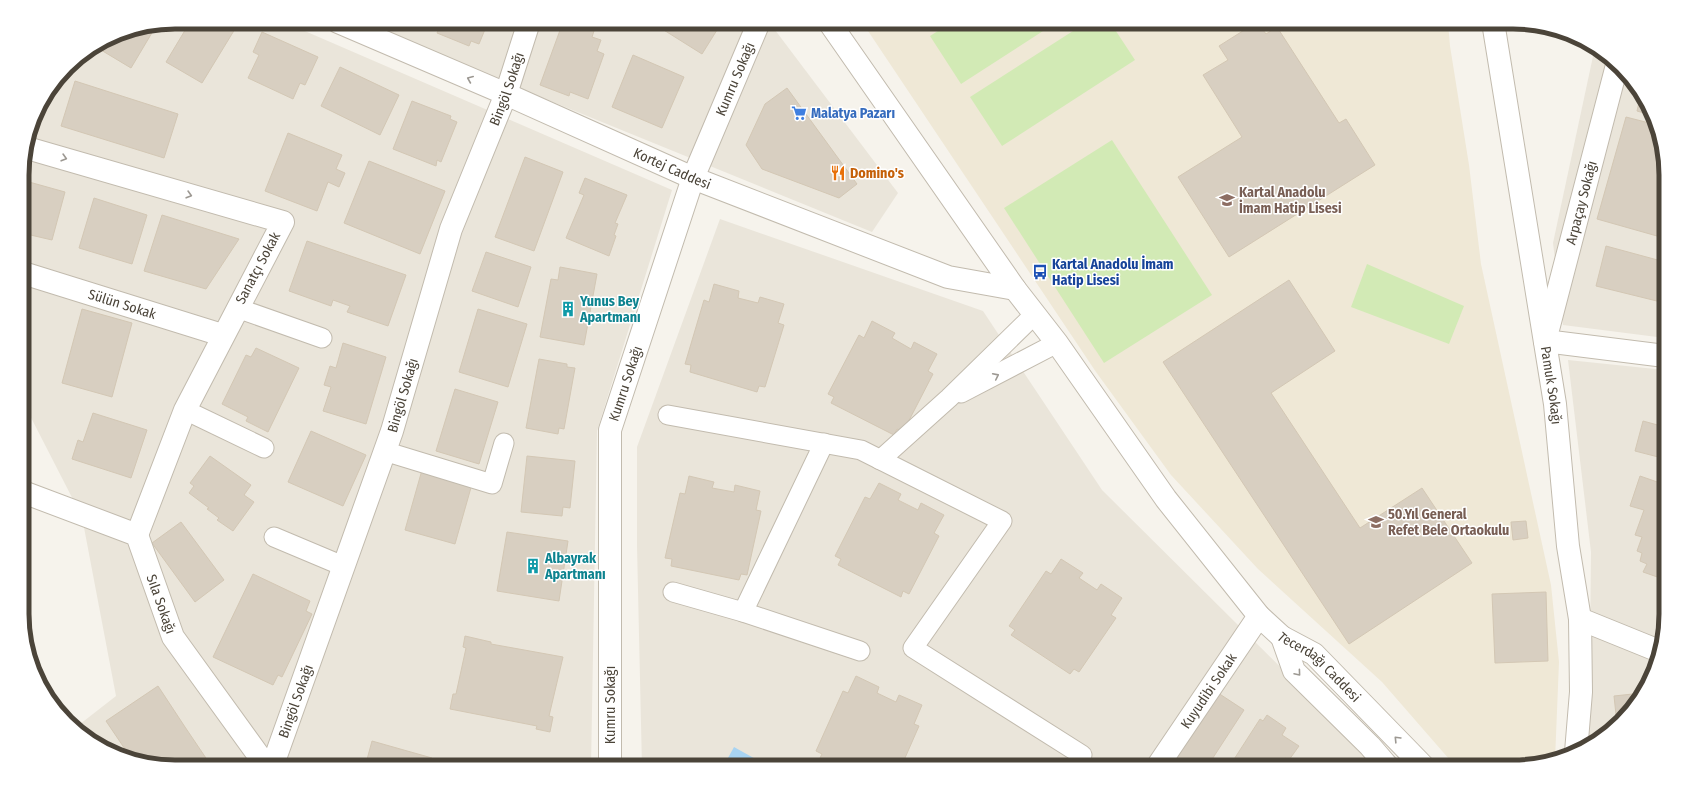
<svg xmlns="http://www.w3.org/2000/svg" width="1688" height="789" font-family="'Fira Sans Condensed',sans-serif">
	<style>
		.residential { fill: #eae5da }
		.education { fill: #efe8d6 }
		.green { fill: #d2eab5 }
		.water { fill: #a9d4f2 }
		.building { fill: #d8cfc1; stroke: #d3c7b4 }
		.lines { fill: none; stroke-linecap: round; stroke-linejoin: round }
		.service-casing { stroke: #c2bbae; stroke-width: 21 }
		.minor-casing { stroke: #c2bbae; stroke-width: 24 }
		.tertiary-casing { stroke: #c2bbae; stroke-width: 24 }
		.service { stroke: #fff; stroke-width: 19 }
		.minor { stroke: #fff; stroke-width: 22 }
		.tertiary { stroke: #fff; stroke-width: 22 }
		.oneway { stroke: #9c9892 }
		.labels { text-anchor: middle; dominant-baseline: central; stroke-width: 3; stroke-linejoin: round; paint-order: stroke }
		.street-label { font-size: 14px; fill: #4b4439; stroke: #fff }
		.shop-label { font-size: 14px; font-weight: bold; fill: #366cbe; stroke: #fff; text-anchor: start }
		.food-label { font-size: 14px; font-weight: bold; fill: #c56008; stroke: #fff; text-anchor: start }
		.education-label { font-size: 14px; font-weight: bold; fill: #785e54; stroke: #fff; text-anchor: start }
		.transit-label { font-size: 14px; font-weight: bold; fill: #164399; stroke: #fff; text-anchor: start }
		.culture-label { font-size: 14px; font-weight: bold; fill: #0d838f; stroke: #fff; text-anchor: start }
		.rim { fill: none; stroke: #4b4439; stroke-width: 5 }
	</style>
	<rect width="100%" height="100%" fill="#f6f3ec"/>
	<g class="residential">
		<polygon points="175,22 284,22 672,190 597,431 591,767 175,767 116,755 82,735 75,728 116,696 82,517 23,402 22,165 38,107 74,60 117,34"/>
		<polygon points="356,22 769,22 898,193 872,232"/>
		<polygon points="1595,47 1606,54 1634,82 1654,117 1665,155 1665,338 1563,325 1553,243"/>
		<polygon points="720,219 983,311 1102,490 1381,767 642,767 637,546 637,447"/>
		<polygon points="1568,360 1665,370 1666,614 1654,673 1634,707 1598,741 1589,746 1591,552"/>
	</g>
	<polygon class="education" points="862,22 1448,22 1450,46 1469,165 1481,264 1551,585 1559,662 1555,760 1523,767 1456,767 1382,682 1258,569 1171,475 1096,372"/>
	<g class="green">
		<polygon points="952,22 1057,22 961,84 930,36"/>
		<polygon points="1087,22 1110,22 1135,60 1002,146 970,97"/>
		<polygon points="1112,140 1212,295 1104,363 1004,208"/>
		<polygon points="1367,264 1464,306 1449,344 1351,307"/>
	</g>
	<polygon class="water" points="734,747 770,767 723,767"/>
	<g class="building">
		<polygon points="190,22 234,22 238,24 202,83 166,62"/>
		<polygon points="434,22 488,22 479,44 471,41 469,46 437,33 439,28 432,25"/>
		<polygon points="563,22 571,22 594,31 592,37 601,40 597,51 604,54 588,99 570,92 569,96 540,85"/>
		<polygon points="651,22 722,22 702,54"/>
		<polygon points="1257,22 1266,34 1277,27 1339,123 1346,119 1375,165 1229,257 1178,177 1242,137 1203,75 1228,60 1219,46"/>
		<polygon points="156,26 131,68 96,47 117,34"/>
		<polygon points="262,32 318,57 305,85 300,83 293,99 248,78 259,55 253,52"/>
		<polygon points="633,55 684,77 662,128 612,107"/>
		<polygon points="340,67 399,95 380,135 321,106"/>
		<polygon points="75,81 178,114 164,158 61,126"/>
		<polygon points="787,88 857,184 839,198 762,169 746,145 765,104"/>
		<polygon points="49,93 43,117 36,114 38,107"/>
		<polygon points="1641,94 1654,116 1637,111"/>
		<polygon points="412,101 451,116 450,119 457,122 441,162 437,160 436,166 393,149"/>
		<polygon points="1626,117 1657,125 1665,155 1665,210 1657,236 1597,219"/>
		<polygon points="288,133 342,155 336,169 345,173 339,187 328,182 317,211 265,191"/>
		<polygon points="525,157 563,172 534,251 495,237"/>
		<polygon points="369,161 445,191 420,254 344,223"/>
		<polygon points="585,178 627,195 615,223 618,224 614,235 616,236 609,256 566,238 584,195 579,193"/>
		<polygon points="22,180 65,192 52,240 22,233"/>
		<polygon points="94,198 147,215 132,264 79,248"/>
		<polygon points="162,215 239,239 206,289 144,271"/>
		<polygon points="307,241 406,275 388,326 347,312 350,306 333,300 331,306 289,291"/>
		<polygon points="1606,246 1665,262 1665,303 1596,286"/>
		<polygon points="486,252 531,267 518,307 472,291"/>
		<polygon points="560,267 597,274 584,345 540,337 551,279 558,280"/>
		<polygon points="1289,280 1335,351 1271,393 1360,528 1422,488 1472,563 1349,644 1163,362"/>
		<polygon points="714,284 739,291 738,298 758,303 760,297 784,304 778,323 784,325 765,387 759,386 757,392 690,372 691,365 685,364 704,300 709,302"/>
		<polygon points="82,309 132,323 112,397 62,383"/>
		<polygon points="478,309 527,324 508,387 459,372"/>
		<polygon points="872,321 895,333 892,338 911,349 914,342 937,354 928,371 933,374 903,432 897,429 894,435 831,403 834,397 828,394 859,335 864,338"/>
		<polygon points="343,343 386,357 366,424 323,411 331,387 324,385 330,366 336,368"/>
		<polygon points="256,348 299,368 268,432 246,421 248,417 222,404 246,355 251,357"/>
		<polygon points="539,359 567,364 567,367 575,368 564,429 559,428 558,434 526,428"/>
		<polygon points="455,389 498,402 479,464 436,451"/>
		<polygon points="93,413 147,430 131,478 72,459 78,440 83,442"/>
		<polygon points="1643,421 1665,427 1665,424 1666,459 1635,451"/>
		<polygon points="311,431 366,455 343,506 288,482"/>
		<polygon points="210,456 251,485 244,495 254,502 233,531 217,520 219,518 207,509 209,508 189,493 194,486 190,483"/>
		<polygon points="527,456 575,461 570,508 563,507 562,516 521,512"/>
		<polygon points="422,470 472,484 455,544 405,530"/>
		<polygon points="689,476 714,482 712,488 734,492 735,485 760,491 756,510 761,511 747,575 741,574 739,580 671,566 672,559 665,558 680,493 685,494"/>
		<polygon points="1640,476 1666,485 1666,580 1643,572 1647,564 1640,561 1642,553 1637,551 1642,537 1635,535 1644,510 1630,506"/>
		<polygon points="879,483 901,494 898,500 918,510 921,503 944,515 934,533 939,536 909,594 903,591 901,597 838,565 841,559 835,556 865,497 870,499"/>
		<polygon points="1526,521 1528,538 1513,540 1511,522"/>
		<polygon points="181,522 224,580 195,602 152,543"/>
		<polygon points="507,532 568,541 559,601 497,591"/>
		<polygon points="1061,559 1083,573 1079,578 1097,590 1101,584 1122,598 1111,615 1116,618 1079,672 1074,669 1070,674 1011,635 1015,630 1009,626 1046,571 1051,574"/>
		<polygon points="253,574 310,601 306,611 312,614 282,677 278,675 273,685 213,657"/>
		<polygon points="1546,592 1548,661 1495,663 1492,594"/>
		<polygon points="465,636 491,642 491,644 563,657 549,716 553,717 550,732 536,729 537,726 450,709 453,694 456,694 466,648 463,647"/>
		<polygon points="856,676 879,687 877,693 896,702 899,695 922,705 914,724 919,726 901,767 834,767 819,760 822,754 816,751 843,691 848,693"/>
		<polygon points="158,686 185,727 212,767 175,767 131,758 106,721"/>
		<polygon points="1212,689 1244,710 1207,767 1186,767 1169,756"/>
		<polygon points="1642,693 1634,707 1617,724 1614,696"/>
		<polygon points="1267,715 1286,728 1282,735 1299,746 1289,760 1285,758 1280,767 1229,767 1260,719 1263,721"/>
		<polygon points="372,741 432,758 429,767 365,767"/>
	</g>
	<g class="lines">
		<g class="service-casing">
			<g id="service">
				<polyline points="237,308 322,338"/>
				<polyline points="961,393 1057,343"/>
				<polyline points="185,410 264,448"/>
				<polyline points="668,415 861,450 1002,521 913,648 1082,755"/>
				<polyline points="384,451 492,484 504,443"/>
				<polyline points="880,460 949,398 1034,315"/>
				<polyline points="274,537 343,566"/>
				<polyline points="673,592 743,612 860,651"/>
				<polyline points="743,612 824,443"/>
			</g>
		</g>
		<g class="minor-casing">
			<g id="minor">
				<polyline points="27,148 283,222 185,410 137,535"/>
				<path id="s1" d="M 23,273 L 222,335"/>
				<path id="s2" d="M 1545,341 L 1617,65"/>
				<path id="s3" d="M 23,492 L 137,535 L 173,637 L 267,767"/>
				<polyline points="1580,619 1659,651"/>
				<path id="s4" d="M 272,767 L 392,431 L 451,229 L 506,94 L 529,22"/>
				<path id="s5" d="M 1157,767 L 1259,616"/>
			</g>
		</g>
		<g class="tertiary-casing">
			<g id="tertiary">
				<path id="s6" d="M 338,22 L 506,94 L 693,178 L 948,277 L 1015,289"/>
				<path id="s7" d="M 829,22 L 1015,289 L 1057,343 L 1166,499 L 1259,616 L 1282,637 L 1314,654 L 1424,767"/>
				<path id="s8" d="M 1493,22 L 1555,404 L 1568,546 L 1580,619 L 1581,692 L 1576,752"/>
				<polyline points="1545,341 1665,356"/>
				<polyline points="1282,637 1294,671 1370,746 1388,767"/>
				<path id="s9" d="M 610,767 L 610,430 L 693,178 L 759,22"/>
			</g>
		</g>
		<use href="#service" class="service"/>
		<use href="#minor" class="minor"/>
		<use href="#tertiary" class="tertiary"/>
	</g>
	<defs><path id="oneway-chevron" d="M-2-3.5L2.5 0L-2 3.5" fill="none" stroke-width="1.6" stroke-linecap="round" stroke-linejoin="round"/></defs>
	<g class="oneway">
		<use href="#oneway-chevron" transform="translate(470 79) rotate(-157)"/>
		<use href="#oneway-chevron" transform="translate(64 158) rotate(16)"/>
		<use href="#oneway-chevron" transform="translate(189 195) rotate(16)"/>
		<use href="#oneway-chevron" transform="translate(996 376) rotate(-26)"/>
		<use href="#oneway-chevron" transform="translate(1298 673) rotate(50)"/>
		<use href="#oneway-chevron" transform="translate(1397 739) rotate(-134)"/>
	</g>
	<defs>
		<g id="supermarket-bare" transform="scale(1.2)"><path d="M-6-5.5h2.5l.6 2H6L4.5 2H-2.5L-4.4-4H-6ZM-1.5 3.2a1.3 1.3 0 1 0 .1 0ZM3 3.2a1.3 1.3 0 1 0 .1 0Z" fill="#3f7fe0" stroke="#fff" stroke-width="2.5" paint-order="stroke"/></g>
		<g id="restaurant-bare" transform="scale(1.2)"><path d="M-5-6h1v4h1v-4h1v4h1v-4h1v5L-1.5 .5V6h-2V.5L-5-1ZM5-6V6H3V1.5H1.5Q1.5-4 5-6Z" fill="#e8710a" stroke="#fff" stroke-width="2.5" paint-order="stroke"/></g>
		<g id="school-bare" transform="scale(1.2)"><path d="M0-5L7-2L0 1L-7-2ZM-4 1L0 2.5L4 1V4Q0 6-4 4Z" fill="#8d6e63" stroke="#fff" stroke-width="2.5" paint-order="stroke"/></g>
		<g id="bus-bare" transform="scale(1.2)"><path d="M-5-6H5V4H4V6H2V4H-2V6H-4V4H-5ZM-3.5-4V0h7V-4ZM-3.5 1.2v1.5H-2V1.2ZM2 1.2v1.5H3.5V1.2Z" fill="#1a4fb4" stroke="#fff" stroke-width="2.5" paint-order="stroke"/></g>
		<g id="building-bare" transform="scale(1.2)"><path d="M-4-6H4V6H1V3H-1V6H-4ZM-2.5-4.3h1.7v1.8h-1.7ZM.8-4.3h1.7v1.8H.8ZM-2.5-1h1.7V.8h-1.7ZM.8-1h1.7V.8H.8Z" fill="#0f9aa8" stroke="#fff" stroke-width="2.5" paint-order="stroke"/></g>
	</defs>
	<g fill-rule="evenodd">
		<use href="#supermarket-bare" x="799" y="113"/>
		<use href="#restaurant-bare" x="838" y="173"/>
		<use href="#school-bare" x="1227" y="200"/>
		<use href="#bus-bare" x="1040" y="272"/>
		<use href="#building-bare" x="568" y="309"/>
		<use href="#school-bare" x="1376" y="522"/>
		<use href="#building-bare" x="533" y="566"/>
	</g>
	<g class="labels">
		<g class="street-label">
			<text stroke="none"><textPath href="#s9" startOffset="710">Kumru Sokağı</textPath></text>
			<text stroke="none"><textPath href="#s4" startOffset="718">Bingöl Sokağı</textPath></text>
			<text stroke="none"><textPath href="#s6" startOffset="365">Kortej Caddesi</textPath></text>
			<text stroke="none"><textPath href="#s2" startOffset="143">Arpaçay Sokağı</textPath></text>
			<text transform="translate(258 268) rotate(-62)">Sanatçı Sokak</text>
			<text stroke="none"><textPath href="#s1" startOffset="104">Sülün Sokak</textPath></text>
			<text stroke="none"><textPath href="#s9" startOffset="386">Kumru Sokağı</textPath></text>
			<text stroke="none"><textPath href="#s8" startOffset="368">Pamuk Sokağı</textPath></text>
			<text stroke="none"><textPath href="#s4" startOffset="394">Bingöl Sokağı</textPath></text>
			<text stroke="none"><textPath href="#s3" startOffset="195">Sıla Sokağı</textPath></text>
			<text stroke="none"><textPath href="#s7" startOffset="813">Tecerdağı Caddesi</textPath></text>
			<text stroke="none"><textPath href="#s5" startOffset="92">Kuyudibi Sokak</textPath></text>
			<text stroke="none"><textPath href="#s4" startOffset="70">Bingöl Sokağı</textPath></text>
			<text transform="translate(610 705) rotate(-90)">Kumru Sokağı</text>
		</g>
		<g class="shop-label">
			<text x="811" y="113">Malatya Pazarı</text>
		</g>
		<g class="food-label">
			<text x="850" y="173">Domino's</text>
		</g>
		<g class="education-label">
			<text x="1239" y="192">Kartal Anadolu<tspan x="1239" dy="16">İmam Hatip Lisesi</tspan></text>
			<text x="1388" y="514">50.Yıl General<tspan x="1388" dy="16">Refet Bele Ortaokulu</tspan></text>
		</g>
		<g class="transit-label">
			<text x="1052" y="264">Kartal Anadolu İmam<tspan x="1052" dy="16">Hati̇p Li̇sesi̇</tspan></text>
		</g>
		<g class="culture-label">
			<text x="580" y="301">Yunus Bey<tspan x="580" dy="16">Apartmanı</tspan></text>
			<text x="545" y="558">Albayrak<tspan x="545" dy="16">Apartmanı</tspan></text>
		</g>
	</g>
	<path d="M0 0H1688V789H0ZM175 29H1513A146 146 0 0 1 1659 175V614A146 146 0 0 1 1513 760H175A146 146 0 0 1 29 614V175A146 146 0 0 1 175 29Z" fill="#fff" fill-rule="evenodd"/>
	<path class="rim" d="M175 29H1513A146 146 0 0 1 1659 175V614A146 146 0 0 1 1513 760H175A146 146 0 0 1 29 614V175A146 146 0 0 1 175 29Z"/>
</svg>
